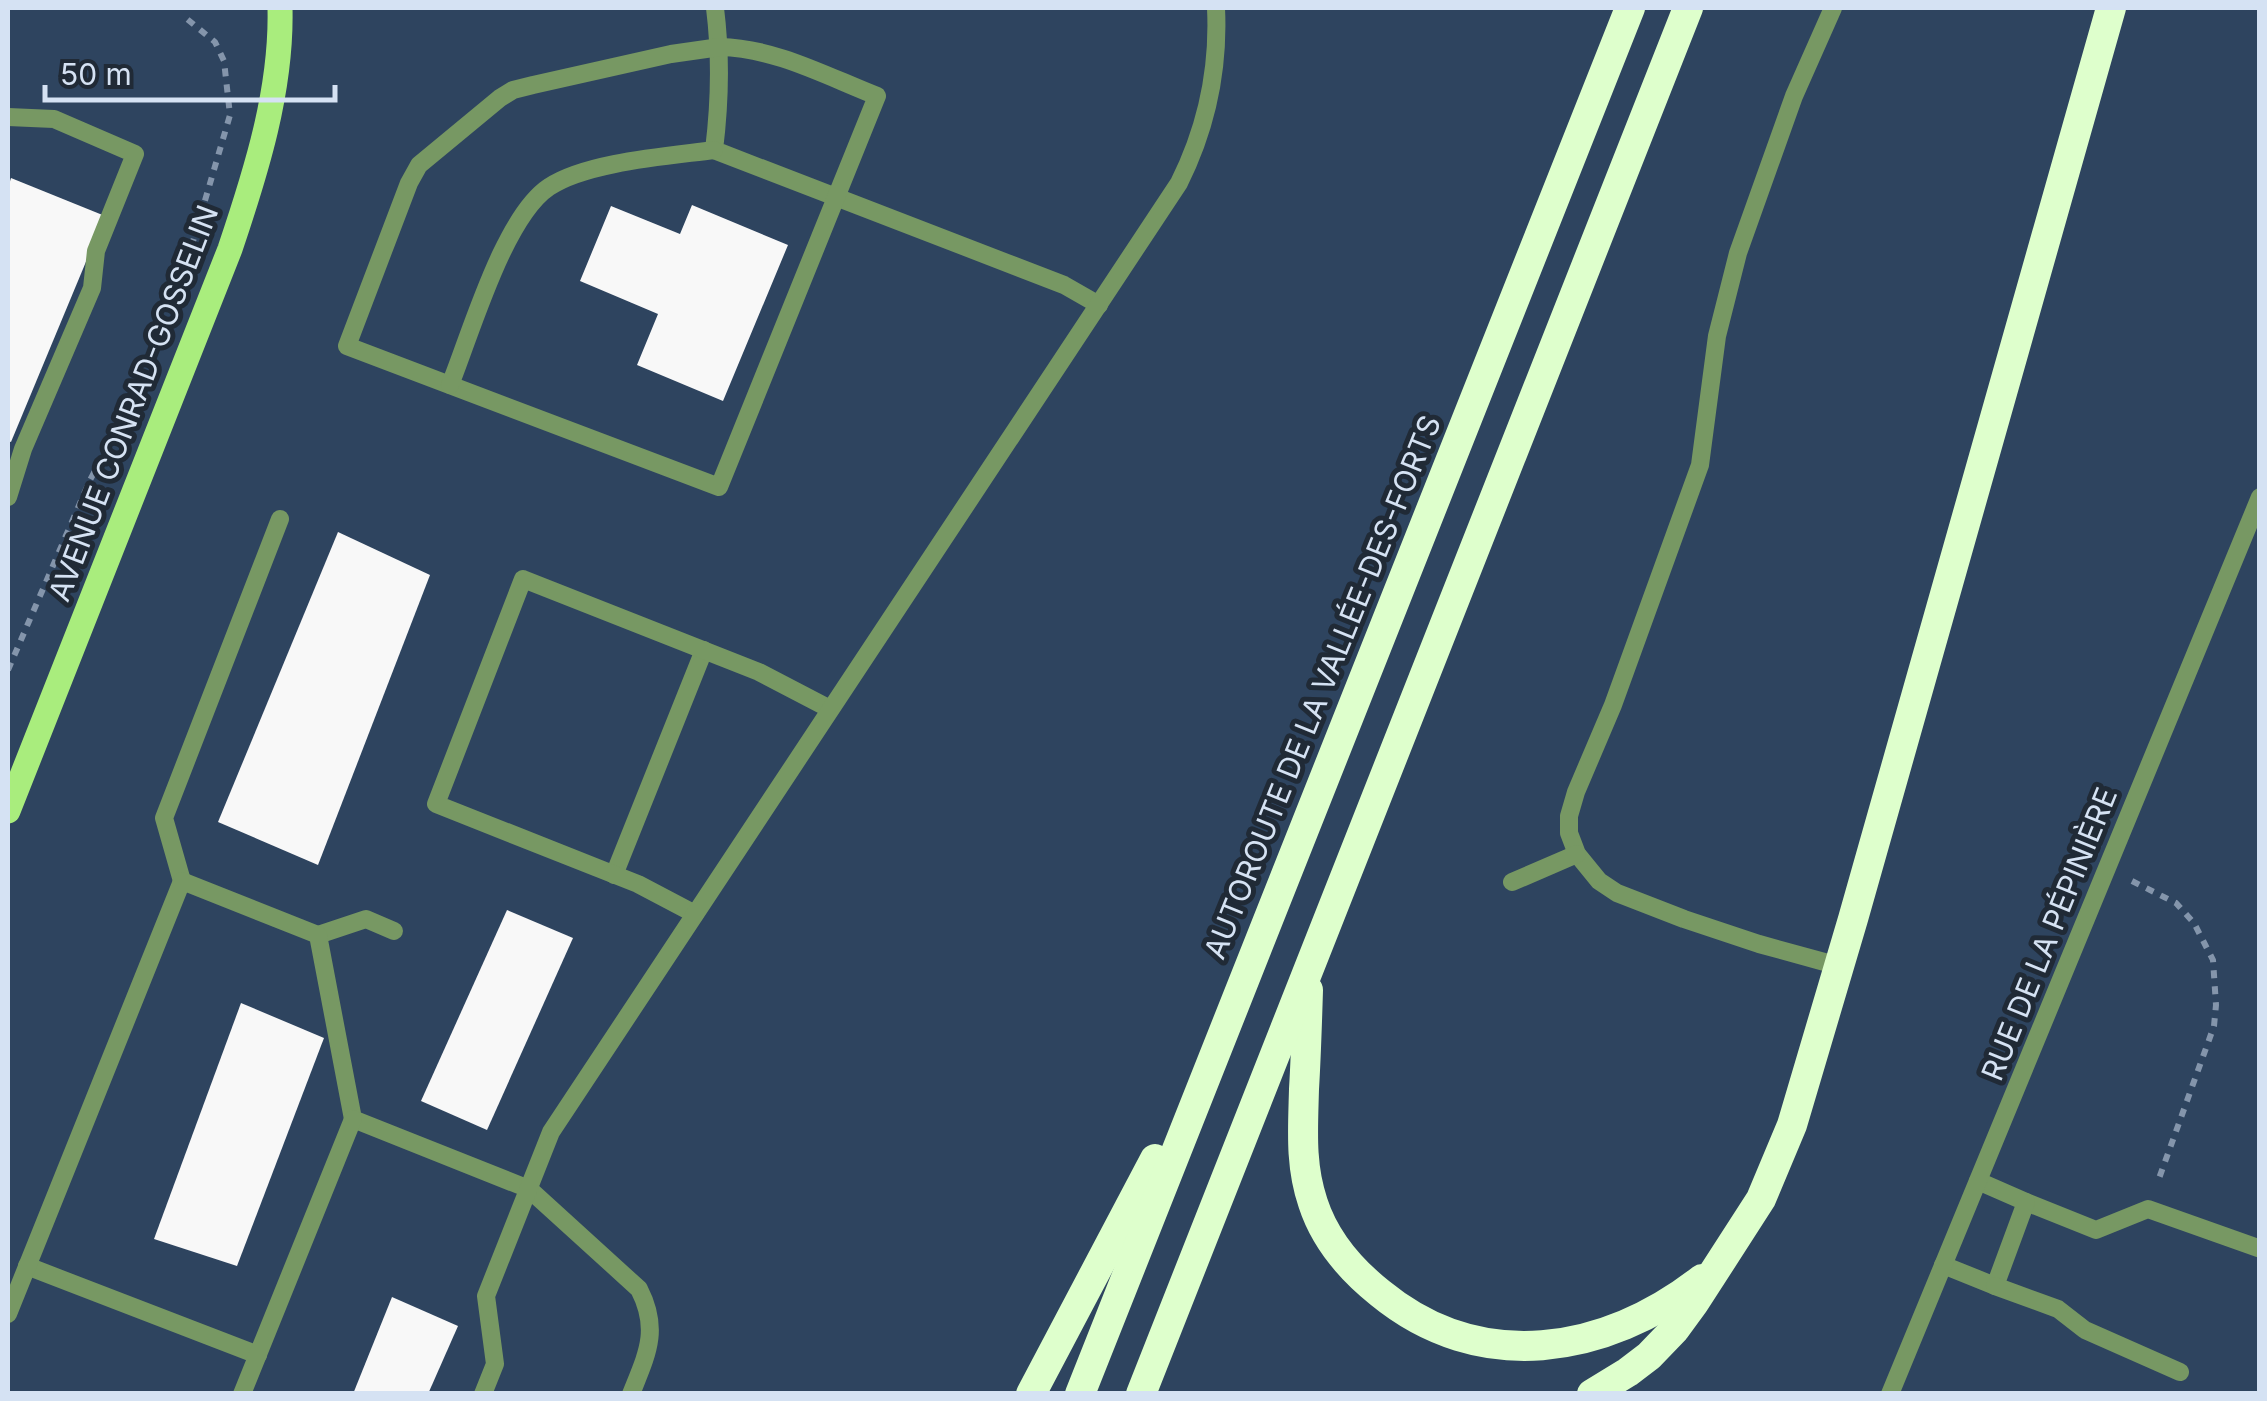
<svg xmlns="http://www.w3.org/2000/svg" width="2267" height="1401" font-family="Inter,sans-serif">
	<style>
		.building { fill: #f8f8f8 }
		.lines { fill: none; stroke-linecap: round; stroke-linejoin: round }
		.path { stroke: #8495ab; stroke-width: 6; stroke-dasharray: 8 8; stroke-linecap: butt }
		.minor { stroke: #779863; stroke-width: 18 }
		.major { stroke: #a9ed7d; stroke-width: 25 }
		.highway { stroke: #deffcc; stroke-width: 30 }
		.labels { text-anchor: middle; dominant-baseline: central; stroke-width: 10; stroke-linejoin: round; paint-order: stroke }
		.street-label { font-size: 30px; fill: #d5e2f3; stroke: #202a36 }
	</style>
	<rect width="100%" height="100%" fill="#2e445f"/>
	<g class="building">
		<polygon points="11,178 105,216 11,442 8,441 8,188"/>
		<polygon points="692,205 788,245 723,401 637,365 658,314 580,281 611,206 680,234"/>
		<polygon points="338,532 430,575 318,865 218,822"/>
		<polygon points="507,910 573,938 487,1130 421,1101"/>
		<polygon points="241,1003 324,1038 237,1266 154,1239"/>
		<polygon points="392,1297 458,1326 428,1394 353,1394"/>
	</g>
	<g class="lines">
		<g class="path">
			<polyline points="187,262 230,115 224,61 215,42 187,19"/>
			<polyline points="8,670 90,480 129,409"/>
			<polyline points="2132,881 2176,903 2194,923 2213,960 2216,1005 2214,1026 2157,1184"/>
		</g>
		<g class="minor">
			<path d="M 715,8 C 721,56 720,102 714,150 L 1064,285 L 1099,305"/>
			<polyline points="1833,8 1794,96 1738,253 1717,336 1700,465 1613,705 1576,792 1569,816 1569,833 1577,854 1599,881 1617,893 1684,919 1759,944 1839,966"/>
			<path d="M 720,47 C 775,48 826,76 877,96 L 719,487 L 347,346 L 409,183 L 419,165 L 500,98 L 513,90 L 533,85 L 671,54 Z"/>
			<polyline points="8,117 54,119 135,154 96,251 92,288 23,449 8,497"/>
			<path d="M 450,385 C 471,333 504,217 549,187 C 586,162 669,156 714,150"/>
			<polyline points="614,875 704,650"/>
			<polyline points="182,881 164,818 280,519"/>
			<polyline points="1512,882 1577,854"/>
			<polyline points="695,914 638,884 436,804 523,579 759,672 830,709"/>
			<polyline points="318,935 366,919 394,931"/>
			<polyline points="2026,1202 2096,1230 2148,1209 2258,1248"/>
			<polyline points="1943,1265 1995,1286 2026,1202 1978,1181"/>
			<polyline points="27,1266 258,1355"/>
			<polyline points="1995,1286 2058,1309 2085,1330 2180,1372"/>
			<path d="M 8,1314 L 182,881 L 318,935 L 353,1119 L 529,1189 L 639,1289 C 660,1330 647,1354 631,1394"/>
			<polyline points="242,1394 353,1119"/>
			<path d="M 483,1394 L 495,1364 L 486,1296 L 551,1132 L 1179,183 C 1207,127 1219,70 1216,8"/>
			<polyline points="1890,1394 2260,497"/>
		</g>
		<path class="major" d="M 8,811 L 230,249 C 256,172 282,90 280,8"/>
		<g class="highway">
			<path d="M 1308,990 C 1307,1023 1306,1056 1304,1089 C 1303,1129 1300,1165 1313,1203 C 1325,1240 1350,1269 1380,1293 C 1480,1375 1605,1355 1702,1279"/>
			<polyline points="1031,1394 1155,1159"/>
			<polyline points="1080,1394 1630,8"/>
			<polyline points="1141,1394 1688,8"/>
			<polyline points="1592,1394 1628,1372 1649,1356 1675,1329 1694,1303 1761,1199 1792,1125 1853,919 2111,8"/>
		</g>
	</g>
	<g class="labels">
		<g class="street-label">
			<text transform="translate(133 403) rotate(-69)">AVENUE CONRAD-GOSSELIN</text>
			<text transform="translate(1322 687) rotate(-68)">AUTOROUTE DE LA VALLÉE-DES-FORTS</text>
			<text transform="translate(2049 934) rotate(-68)">RUE DE LA PÉPINIÈRE</text>
		</g>
	</g>
	<rect width="2267" height="1401" fill="none" stroke="#d5e2f3" stroke-width="20"/>
	<path d="M45 85v15h290v-15" fill="none" stroke="#d5e2f3" stroke-width="5"/>
	<text x="60" y="85" font-size="30" fill="#d5e2f3" stroke="#202a36" stroke-width="8" paint-order="stroke">50 m</text>
</svg>
